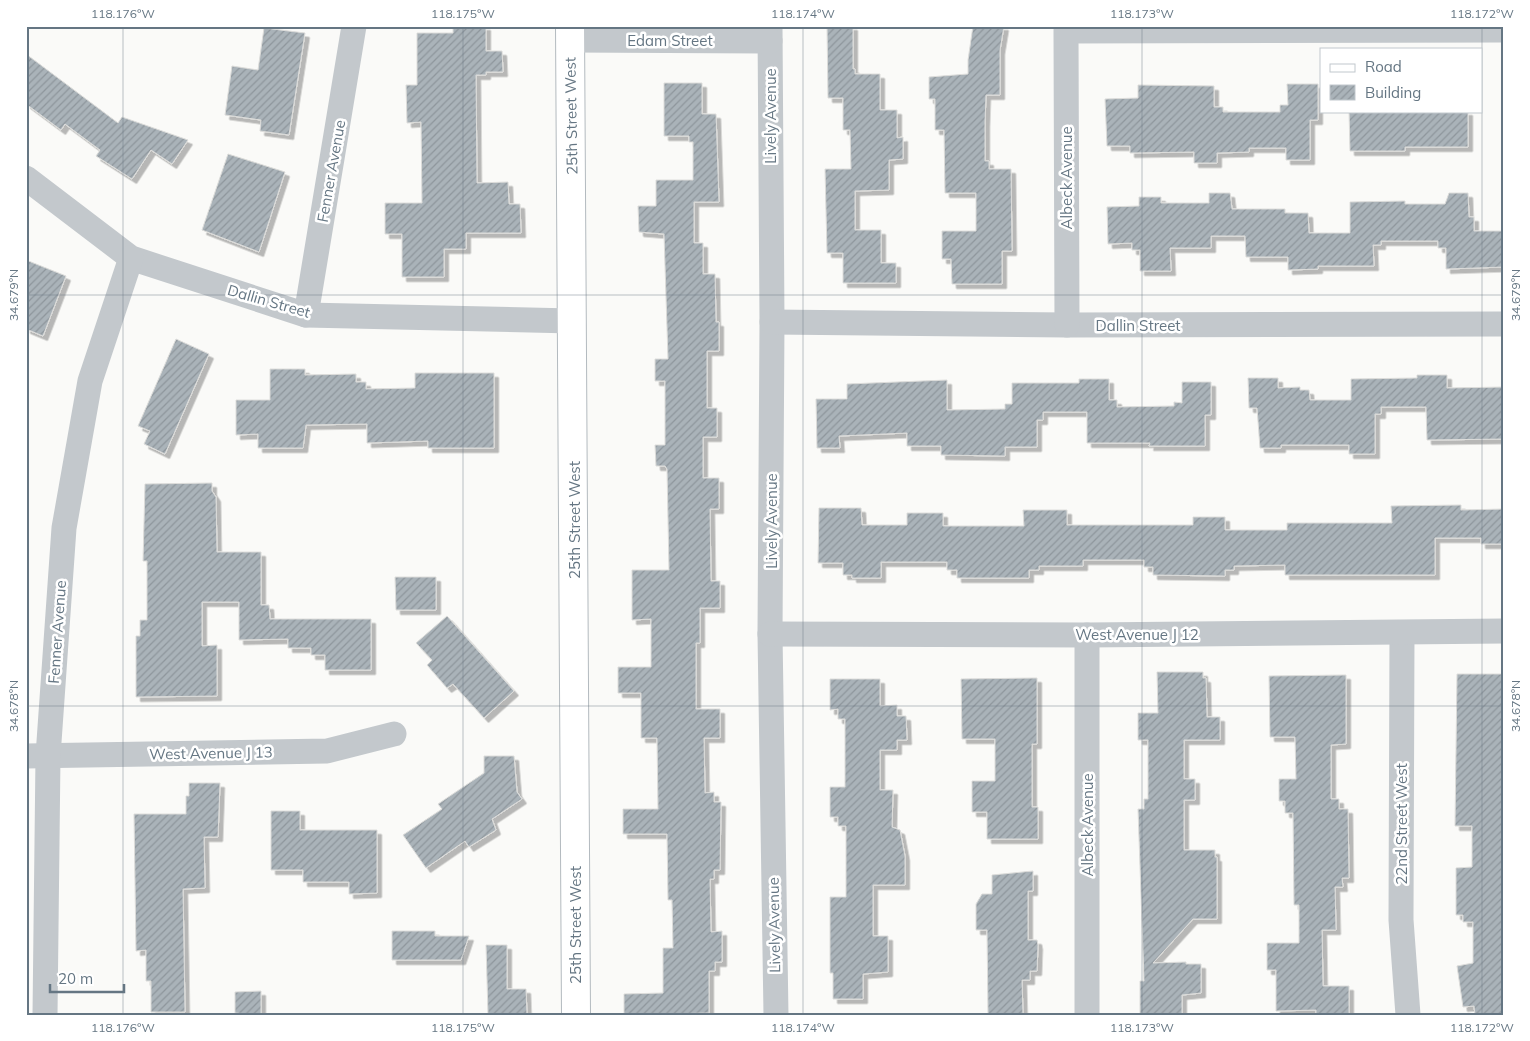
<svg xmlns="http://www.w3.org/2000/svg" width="1530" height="1041" font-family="Mulish,sans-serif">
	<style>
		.building { fill: url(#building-hatch); stroke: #dcdcda; filter: url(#shadow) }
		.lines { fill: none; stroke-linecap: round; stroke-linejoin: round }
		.secondary-casing { stroke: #b3babf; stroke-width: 30 }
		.street { stroke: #c3c8cc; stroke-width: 25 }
		.secondary { stroke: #fff; stroke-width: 28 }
		.ticks { fill: none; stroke: #657683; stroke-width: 1; stroke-opacity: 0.45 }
		.labels { text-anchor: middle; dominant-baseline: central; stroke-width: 5; stroke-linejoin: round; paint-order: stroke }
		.street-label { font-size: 15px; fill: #657683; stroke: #fff }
		.neatline { fill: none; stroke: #657683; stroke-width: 2 }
		.ticks-label { font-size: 12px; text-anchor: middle; fill: #657683 }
	</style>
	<defs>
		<pattern id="building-hatch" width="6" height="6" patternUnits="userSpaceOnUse" patternTransform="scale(1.25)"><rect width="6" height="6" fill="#aab3b9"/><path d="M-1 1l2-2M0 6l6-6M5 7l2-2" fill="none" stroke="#8e969c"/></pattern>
		<filter id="shadow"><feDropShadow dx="4.5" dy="4.5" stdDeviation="0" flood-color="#0004"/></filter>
	</defs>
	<rect width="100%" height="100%" fill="#fafaf8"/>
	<g class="building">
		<polygon points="453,26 486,26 486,51 502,51 503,72 486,72 486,75 476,75 477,183 508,182 509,204 520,204 521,233 466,233 466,249 444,249 444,277 402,277 402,234 385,234 385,203 422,203 421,122 407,123 406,85 417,85 417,33 453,33"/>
		<polygon points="827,26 853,26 853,69 855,69 855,74 880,74 880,110 897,110 897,138 903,137 903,159 889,160 889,190 855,191 855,230 881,230 881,263 896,263 896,283 843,283 843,253 827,253 825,169 851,169 850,130 843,130 843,98 828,98"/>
		<polygon points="973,26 1004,26 1000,50 1000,95 986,95 985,122 985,161 989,161 989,169 1011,169 1012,251 1002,251 1002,284 952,284 951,259 942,259 942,231 976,231 976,193 945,193 944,130 935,130 935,99 929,99 929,77 968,74 968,60"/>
		<polygon points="264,28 305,33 289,135 260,131 261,120 225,115 232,66 258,70"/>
		<polygon points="26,54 118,123 122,117 188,140 172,164 151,150 132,179 96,156 100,150 65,124 61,130 26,104"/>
		<polygon points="664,83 702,83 702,114 716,114 719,202 694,202 694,243 703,243 703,274 715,274 716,322 719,322 719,351 707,351 707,408 717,408 717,437 703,437 703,478 719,478 719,509 710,509 711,581 720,581 720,608 700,608 700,643 696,643 696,709 720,709 720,738 704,738 705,793 714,792 714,802 721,802 720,870 714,870 714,879 710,879 711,932 722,931 722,962 715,962 715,971 709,971 709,1013 624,1015 624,994 663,993 663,948 673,948 672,900 668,900 667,834 623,834 623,809 658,809 657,738 641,738 641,693 618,693 618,667 651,667 651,619 632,620 632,570 669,570 667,469 665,466 656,466 655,445 665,445 665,381 655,381 655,359 668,359 664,234 639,232 638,206 656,206 656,180 693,180 693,142 689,142 689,136 664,136"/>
		<polygon points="1287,84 1318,84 1318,120 1310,120 1310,160 1286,160 1286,148 1249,148 1249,152 1217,153 1217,163 1194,163 1194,152 1192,152 1130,153 1130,146 1107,146 1105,99 1138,98 1138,85 1214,86 1214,107 1223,107 1223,112 1280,112 1280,105 1288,105"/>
		<polygon points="1349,111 1468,111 1468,147 1405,147 1405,151 1350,151"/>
		<polygon points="228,154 285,172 259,252 202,230"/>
		<polygon points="1209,193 1230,193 1232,209 1285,209 1285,213 1308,213 1309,233 1350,233 1350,202 1405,201 1405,204 1445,204 1449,193 1468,193 1469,217 1474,217 1474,231 1504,231 1504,267 1446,269 1446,248 1438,248 1438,241 1381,241 1381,245 1373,245 1374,266 1318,266 1318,269 1288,270 1288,257 1246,257 1245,236 1211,236 1211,248 1170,248 1171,271 1140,271 1140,250 1132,250 1132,243 1108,244 1107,207 1139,206 1139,197 1161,197 1161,203 1209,203"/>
		<polygon points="26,260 66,276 43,336 26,329"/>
		<polygon points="176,339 209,354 165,454 144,444 150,431 138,426"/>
		<polygon points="270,369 305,369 305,375 356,374 356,382 366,382 366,389 415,388 415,373 494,373 494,448 428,448 428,441 367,443 367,424 306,425 303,448 258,448 258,434 236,435 236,400 270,400"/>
		<polygon points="1417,375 1447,375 1447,388 1504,387 1504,439 1427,440 1426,407 1381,407 1381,414 1375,414 1375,454 1349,454 1349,445 1281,445 1281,448 1260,448 1257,408 1249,408 1248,378 1278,378 1278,388 1300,387 1300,390 1309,390 1310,400 1351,400 1351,379 1417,378"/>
		<polygon points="1079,379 1109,379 1109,400 1117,400 1117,407 1174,406 1174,402 1182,403 1182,382 1211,382 1211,415 1205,415 1205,446 1149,446 1150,443 1087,443 1087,412 1043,412 1043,420 1037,420 1037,447 1005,447 1005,456 941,455 941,446 907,446 907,433 839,436 840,448 817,448 816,399 847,399 847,384 947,380 947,410 1005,409 1005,404 1012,404 1012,383 1079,383"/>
		<polygon points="212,483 212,491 216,497 217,552 261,552 261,605 269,605 270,619 371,619 371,670 325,670 325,655 311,655 311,648 288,648 288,639 239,640 239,602 202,602 202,646 217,645 217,696 136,697 136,636 140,636 140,620 147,620 147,561 143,561 145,484"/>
		<polygon points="1461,505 1461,510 1504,509 1504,544 1481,544 1481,538 1435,538 1435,575 1285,575 1285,565 1234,566 1234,570 1225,570 1225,576 1153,575 1153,567 1144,567 1144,560 1083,560 1083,566 1039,566 1039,570 1029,570 1029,578 957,578 957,570 947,570 947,562 881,562 881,578 852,578 852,575 843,575 843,563 818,563 819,508 861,508 862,525 907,525 907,513 943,513 943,526 1024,526 1023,510 1067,510 1067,525 1193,525 1193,517 1225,517 1225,530 1287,530 1287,523 1392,523 1391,506"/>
		<polygon points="395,577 436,577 436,610 396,610"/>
		<polygon points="447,616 514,691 484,718 453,684 447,688 427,665 432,660 416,643"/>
		<polygon points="1157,672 1203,672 1203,678 1206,678 1207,717 1220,717 1220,740 1184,740 1184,779 1195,779 1195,800 1184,800 1184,850 1215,850 1215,857 1217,857 1217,919 1193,919 1153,963 1186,962 1186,964 1201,964 1201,993 1182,995 1182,1015 1140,1015 1140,981 1144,981 1138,809 1144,809 1144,799 1148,799 1148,740 1138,740 1138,713 1158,713"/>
		<polygon points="1457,674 1504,674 1504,1015 1475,1015 1474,1006 1463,1007 1457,966 1473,963 1473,922 1463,922 1463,915 1456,915 1456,868 1472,867 1472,826 1455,826"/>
		<polygon points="1346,675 1346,744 1331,745 1331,799 1339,799 1339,809 1348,809 1349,878 1342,878 1343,887 1335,887 1336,930 1322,930 1323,986 1349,986 1349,1015 1316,1015 1316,1010 1276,1011 1276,970 1267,970 1267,943 1299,943 1299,905 1294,905 1293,813 1285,813 1285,801 1279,801 1279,779 1296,779 1295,737 1270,737 1269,676"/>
		<polygon points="1037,678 1037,744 1032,744 1032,807 1038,807 1038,839 987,839 987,812 972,812 972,781 995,781 995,739 962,739 961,679"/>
		<polygon points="830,679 880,679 880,706 897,705 897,716 906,716 907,740 897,740 897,750 880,750 880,790 893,790 892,827 900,830 905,856 905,885 873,885 873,936 888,936 888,972 863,974 863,999 833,999 833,973 830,973 830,897 846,897 846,826 838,826 838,817 830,817 830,787 845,787 845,719 838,719 838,709 830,710"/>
		<polygon points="484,756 514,756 517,792 522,799 492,819 496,830 469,847 465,841 426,868 403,835 442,809 438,804 484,773"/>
		<polygon points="189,783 220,783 218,837 204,837 205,888 183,889 185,1012 151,1012 151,981 146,981 146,950 136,951 134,814 186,814 186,796 189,796"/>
		<polygon points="271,811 300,811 300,830 377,830 377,893 349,894 349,882 303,882 303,870 271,870"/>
		<polygon points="1033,871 1033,891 1028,891 1028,940 1037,940 1038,945 1037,971 1030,971 1030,980 1022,980 1023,1015 988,1015 987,930 976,930 976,904 982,894 992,894 992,875"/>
		<polygon points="392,931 435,931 435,936 469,936 461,960 392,960"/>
		<polygon points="486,945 507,945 507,989 526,989 527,1015 488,1015"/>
		<polygon points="261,991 261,1015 235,1013 235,992"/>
	</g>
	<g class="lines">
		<g class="secondary-casing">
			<polyline id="secondary" points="570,26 576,1015"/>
		</g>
		<g class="street">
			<polyline points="770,26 772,322 770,634 776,1015"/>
			<polyline points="570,40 770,41"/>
			<polyline points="26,178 131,258 306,315 573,321"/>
			<polyline points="306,315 354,26"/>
			<polyline points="772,322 1067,325 1504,324"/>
			<polyline points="1067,325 1066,31 1504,30"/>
			<polyline points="1402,633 1401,920 1408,1015"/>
			<polyline points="770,634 1087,635 1504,631"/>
			<polyline points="1087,635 1087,1015"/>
			<polyline points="26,756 327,751 394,734"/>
			<polyline points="45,1015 48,756 64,528 90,381 131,258"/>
		</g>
		<use href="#secondary" class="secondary"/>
	</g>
	<path class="ticks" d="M 123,26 L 123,1015M 463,26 L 463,1015M 803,26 L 803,1015M 1142,26 L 1142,1015M 1482,26 L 1482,1015M 26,295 L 1504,295M 26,706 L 1504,706"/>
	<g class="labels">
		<g class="street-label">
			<text x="670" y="40">Edam Street</text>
			<text transform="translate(571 116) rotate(-91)">25th Street West</text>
			<text transform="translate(770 116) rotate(-90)">Lively Avenue</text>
			<text transform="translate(331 171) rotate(-80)">Fenner Avenue</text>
			<text transform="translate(1066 178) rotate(-90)">Albeck Avenue</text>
			<text transform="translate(269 301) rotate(16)">Dallin Street</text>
			<text x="1138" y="325">Dallin Street</text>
			<text transform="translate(574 520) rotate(-90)">25th Street West</text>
			<text transform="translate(771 521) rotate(-90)">Lively Avenue</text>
			<text transform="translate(57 632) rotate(-86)">Fenner Avenue</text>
			<text x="1137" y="634">West Avenue J 12</text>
			<text transform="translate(211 753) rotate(-1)">West Avenue J 13</text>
			<text transform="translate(1401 824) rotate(-90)">22nd Street West</text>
			<text transform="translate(1087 825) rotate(-90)">Albeck Avenue</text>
			<text transform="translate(575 925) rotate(-90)">25th Street West</text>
			<text transform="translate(774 925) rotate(-91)">Lively Avenue</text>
		</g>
	</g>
	<rect width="1530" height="1041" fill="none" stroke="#ffffff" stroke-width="55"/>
	<rect x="1320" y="48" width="162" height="65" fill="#ffffff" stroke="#c1c8cd"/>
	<rect x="1330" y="64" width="25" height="8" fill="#ffffff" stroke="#c1c8cd"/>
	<text x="1365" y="72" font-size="15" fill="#657683">Road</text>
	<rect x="1330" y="85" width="25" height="15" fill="url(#building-hatch)" stroke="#c1c8cd"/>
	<text x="1365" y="98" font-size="15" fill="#657683">Building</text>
	<path d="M50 984v8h74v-8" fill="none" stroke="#657683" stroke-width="2.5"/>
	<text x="58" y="984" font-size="15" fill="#657683" stroke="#ffffff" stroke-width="4" paint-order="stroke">20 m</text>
	<rect x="28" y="28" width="1474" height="986" class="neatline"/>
	<g class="ticks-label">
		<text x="123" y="18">118.176°W</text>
		<text x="463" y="18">118.175°W</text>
		<text x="803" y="18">118.174°W</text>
		<text x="1142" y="18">118.173°W</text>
		<text x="1482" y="18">118.172°W</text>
		<text transform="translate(14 295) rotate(-90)" y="4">34.679°N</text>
		<text transform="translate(1516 295) rotate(-90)" y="4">34.679°N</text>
		<text transform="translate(14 706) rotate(-90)" y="4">34.678°N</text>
		<text transform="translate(1516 706) rotate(-90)" y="4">34.678°N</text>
		<text x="123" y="1032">118.176°W</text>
		<text x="463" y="1032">118.175°W</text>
		<text x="803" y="1032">118.174°W</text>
		<text x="1142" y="1032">118.173°W</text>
		<text x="1482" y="1032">118.172°W</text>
	</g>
</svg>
